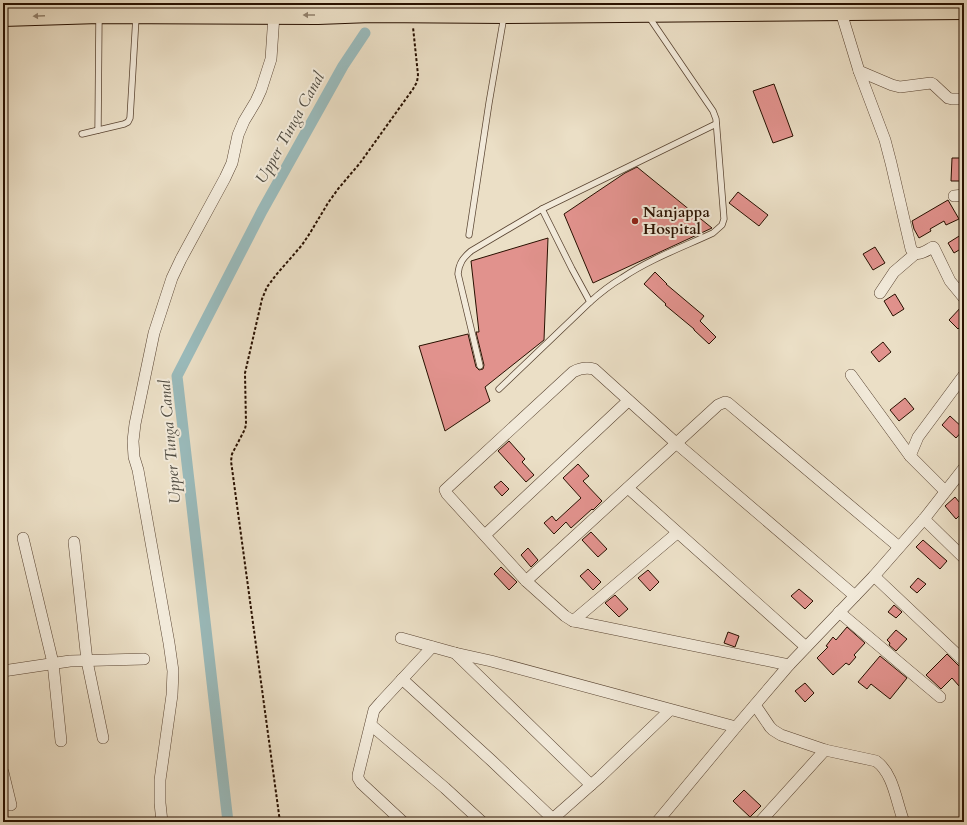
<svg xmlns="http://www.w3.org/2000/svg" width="967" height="825" font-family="Cardo,serif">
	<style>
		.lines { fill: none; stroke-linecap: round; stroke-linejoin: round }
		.canal { stroke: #9abbbc; stroke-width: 11 }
		.building { fill: #e1928d; stroke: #281000 }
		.service-casing { stroke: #594432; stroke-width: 7 }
		.minor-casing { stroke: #594432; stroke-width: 12 }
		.trunk-casing { stroke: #281000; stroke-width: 20 }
		.path { stroke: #281000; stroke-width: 2; stroke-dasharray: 3 2; stroke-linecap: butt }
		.service { stroke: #f2eada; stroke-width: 5.5 }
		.minor { stroke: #f2eada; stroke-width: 11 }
		.trunk { stroke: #ebdfc6; stroke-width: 18 }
		.oneway { fill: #93826d }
		.poi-dot { fill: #8f2418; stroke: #f2eada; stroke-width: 1.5 }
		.labels { text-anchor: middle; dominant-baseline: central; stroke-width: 4; stroke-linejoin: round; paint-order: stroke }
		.poi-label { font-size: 15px; font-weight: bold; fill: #281000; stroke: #f2eada; text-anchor: start }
		.water-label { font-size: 16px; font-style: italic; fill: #504c42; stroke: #f2eada }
	</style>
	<rect width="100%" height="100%" fill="#ebdfc6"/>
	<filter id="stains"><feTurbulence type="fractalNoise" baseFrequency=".005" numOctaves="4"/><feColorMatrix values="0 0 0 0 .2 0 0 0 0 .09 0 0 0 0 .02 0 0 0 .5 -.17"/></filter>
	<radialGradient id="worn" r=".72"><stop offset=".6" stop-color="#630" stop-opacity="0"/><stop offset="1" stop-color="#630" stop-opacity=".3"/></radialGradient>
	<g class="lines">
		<polyline class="canal" points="228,822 177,376 262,211 343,66 365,33"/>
	</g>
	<g class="building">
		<polygon points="774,84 793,136 773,143 753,91"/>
		<polygon points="952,158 963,158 963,181 951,181"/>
		<polygon points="637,167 712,228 593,283 564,214 625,173"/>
		<polygon points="738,192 768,215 759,226 729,203"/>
		<polygon points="948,200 959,219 946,225 944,221 930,229 931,231 919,238 914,229 912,221"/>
		<polygon points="964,233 964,247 954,253 948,243"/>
		<polygon points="548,238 544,340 485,387 490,401 445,431 419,346 468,334 476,367 479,370 483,369 484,365 476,332 479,332 471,261"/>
		<polygon points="875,247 885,263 873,270 863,254"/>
		<polygon points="655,272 667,284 666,284 704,316 700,321 716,337 709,344 694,330 694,329 665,305 666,304 644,284"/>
		<polygon points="895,294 904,309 893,316 884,301"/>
		<polygon points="963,305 964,305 964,323 958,329 949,320"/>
		<polygon points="883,342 891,352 879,362 871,352"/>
		<polygon points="905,398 914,409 899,421 890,410"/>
		<polygon points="950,416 964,429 956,438 942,425"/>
		<polygon points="509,441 525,459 522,462 534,475 526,482 498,451"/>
		<polygon points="578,464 589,476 583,481 602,501 593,510 592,509 571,528 566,522 554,534 544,523 552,516 556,521 581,498 563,478"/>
		<polygon points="501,481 509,489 502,496 494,487"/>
		<polygon points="955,497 964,508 964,522 959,516 956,519 945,506"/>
		<polygon points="591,532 607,549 598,557 582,540"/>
		<polygon points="923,540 947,561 940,569 916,547"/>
		<polygon points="528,548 538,560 531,567 521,555"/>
		<polygon points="501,567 517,582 509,590 494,574"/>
		<polygon points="588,569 601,582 593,590 580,576"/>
		<polygon points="648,570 659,582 650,591 638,578"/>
		<polygon points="918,578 926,584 917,593 910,587"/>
		<polygon points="799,589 813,601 805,609 791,596"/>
		<polygon points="615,595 628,609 619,617 605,603"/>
		<polygon points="894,605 902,612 896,618 888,612"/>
		<polygon points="847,627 865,643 854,655 856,657 849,665 846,663 833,675 817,658 828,647 826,646 833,637 836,640"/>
		<polygon points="896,630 907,639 896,651 889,645 890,643 887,640"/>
		<polygon points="728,632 739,636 735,647 724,643"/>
		<polygon points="947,654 959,666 964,668 964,681 959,686 952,678 941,689 926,675"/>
		<polygon points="880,656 907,678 890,699 871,684 867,689 858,682"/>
		<polygon points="805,683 814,693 805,702 795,691"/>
		<polygon points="744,790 761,806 750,817 733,801"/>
	</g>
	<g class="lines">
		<g class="service-casing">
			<g id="service">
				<polyline points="98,130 99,16"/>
				<polyline points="82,134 124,124 128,122 130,118 136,17"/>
				<polyline points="542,209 572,269 590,302"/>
				<polyline points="469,235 489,103 504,16"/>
				<path d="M 480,366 L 458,274 C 459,263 463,258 471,251 L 542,209 L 716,124"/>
				<path d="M 499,389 L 590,302 C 600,293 610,285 622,278 C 650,259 683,247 713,233 L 722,225 L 724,219 L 716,119 L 713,111 L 649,17"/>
			</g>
		</g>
		<g class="minor-casing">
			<g id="minor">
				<path d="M 841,12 L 859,71 L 885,140 L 891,163 L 911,249 C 917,258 925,251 933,247 L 934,248 L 950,281 L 964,298"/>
				<polyline points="859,71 892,85 900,87 931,83 933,84 948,98 952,99 964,99"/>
				<polyline points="954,196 964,195"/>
				<polyline points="880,293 894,272 915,254"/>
				<polyline points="851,375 910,456 945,491"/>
				<polyline points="910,456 918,437 964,375"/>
				<polyline points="628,488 806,647"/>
				<polyline points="924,519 964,558"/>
				<polyline points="485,535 628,401"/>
				<polyline points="23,538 53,663 61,741"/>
				<polyline points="74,542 87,661 103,738"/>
				<polyline points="874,576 964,661"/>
				<polyline points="526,581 718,405 725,402 728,403 899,547"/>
				<polyline points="839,612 940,697"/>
				<polyline points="573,621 677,533"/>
				<polyline points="401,638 455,653 491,661 736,727"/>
				<polyline points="455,653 591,785"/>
				<path d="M 789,665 L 579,622 L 573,621 L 565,616 L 526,581 L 447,494 L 445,490 L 573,372 C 580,368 586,367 594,369 L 676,443 L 855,596"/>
				<polyline points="3,671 70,661 144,659"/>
				<polyline points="402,679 492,761 553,819"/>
				<path d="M 755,705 L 770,727 L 773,730 L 781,735 L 825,750 L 876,761 C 894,774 896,802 904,822"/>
				<polyline points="371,725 445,788 482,822"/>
				<polyline points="3,772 11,805"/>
				<polyline points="162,822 160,803 160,780 172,695 173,671 169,643 138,470 134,457 133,441 135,424 154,333 172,278 181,259 225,178 232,163 238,135 244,121 256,101 261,90 271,59 274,15"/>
				<polyline points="403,822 361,783 358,778 358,775 374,710 381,702 432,647"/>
				<polyline points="549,822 600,777 670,710"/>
				<polyline points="657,822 736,727 789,665 874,576 924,519 964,468"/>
				<polyline points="760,822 825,750"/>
			</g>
		</g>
		<g class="trunk-casing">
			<polyline id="trunk" points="3,17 99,14 318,15 371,13 505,14 964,10"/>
		</g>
		<polyline class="path" points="280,822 231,461 232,454 245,429 246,424 245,373 262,299 267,287 276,275 302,245 310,233 328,203 338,189 360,163 413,89 417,82 418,75 413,27"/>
		<use href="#service" class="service"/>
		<use href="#minor" class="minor"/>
		<use href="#trunk" class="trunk"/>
	</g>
	<defs><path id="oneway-solid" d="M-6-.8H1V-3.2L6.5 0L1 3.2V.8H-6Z"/></defs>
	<g class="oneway">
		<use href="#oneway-solid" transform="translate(309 15) rotate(-180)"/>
		<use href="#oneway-solid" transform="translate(39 16) rotate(178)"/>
	</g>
	<circle class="poi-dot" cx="635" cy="221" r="4"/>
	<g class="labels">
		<g class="poi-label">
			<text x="643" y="212">Nanjappa<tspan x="643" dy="17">Hospital</tspan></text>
		</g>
		<g class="water-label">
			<text transform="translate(290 128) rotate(-61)">Upper Tunga Canal</text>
			<text transform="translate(170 442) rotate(-95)">Upper Tunga Canal</text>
		</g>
	</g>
	<rect width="967" height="825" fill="none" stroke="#ebdfc6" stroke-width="16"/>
	<rect x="4" y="4" width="959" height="817" fill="none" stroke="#281000" stroke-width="2"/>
	<rect x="8" y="8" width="951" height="809" fill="none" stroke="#281000"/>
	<rect width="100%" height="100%" filter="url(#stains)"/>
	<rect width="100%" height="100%" fill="url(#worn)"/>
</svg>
